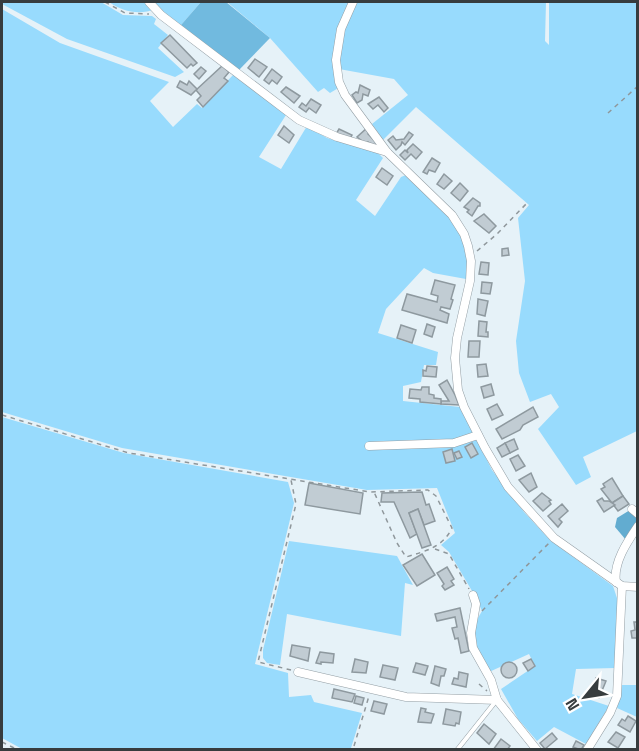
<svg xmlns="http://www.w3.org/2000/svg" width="639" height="751" font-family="'Space Grotesk',sans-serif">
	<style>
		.green { fill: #98dbfd }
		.forest { fill: #71badf }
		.water { fill: #62acd0 }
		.building { fill: #c1ccd3; stroke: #8e999f; stroke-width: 1.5 }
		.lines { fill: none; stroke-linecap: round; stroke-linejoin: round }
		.service-casing { stroke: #949fa5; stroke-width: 5 }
		.minor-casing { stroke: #949fa5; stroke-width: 9 }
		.path { stroke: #8f979b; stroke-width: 1.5; stroke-dasharray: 4.5 4.5; stroke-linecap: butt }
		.service { stroke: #fff; stroke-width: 4 }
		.minor { stroke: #fff; stroke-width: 8 }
	</style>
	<rect width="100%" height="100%" fill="#e6f2f8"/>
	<g class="green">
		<polygon points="2,2 101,2 123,15 152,16 156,19 154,24 168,35 158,48 184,72 175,77 67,39 2,4"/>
		<path d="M 109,2 L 145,2 L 155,9 C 139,16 122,11 109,2 Z"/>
		<polygon points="154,2 201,2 181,25 162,13"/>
		<polygon points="227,2 349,2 337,37 340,87 330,93 324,88 318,92 270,38"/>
		<path d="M 356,2 L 546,2 L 545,41 L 549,45 L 549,2 L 637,2 L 637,431 L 583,457 L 591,477 L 576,485 L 538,429 L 559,407 L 551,394 L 530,402 L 519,373 L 516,341 L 525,281 L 518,218 L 529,205 L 416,107 L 383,140 L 372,124 L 408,95 L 394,79 L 339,69 C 339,45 346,22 356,2 Z"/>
		<path d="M 2,9 L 60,43 L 169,82 L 150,101 L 173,127 L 197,104 L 202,108 L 233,75 L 286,115 L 259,157 L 281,169 L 307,126 L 327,138 L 378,153 L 383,158 L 356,200 L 375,216 L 401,177 L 406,175 C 423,192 457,218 465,242 C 469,253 467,267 466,279 L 433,273 L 424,268 L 386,309 L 378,333 L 438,352 L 436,365 L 424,365 L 421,382 L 403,386 L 403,401 L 460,407 L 492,470 L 524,512 L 550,540 L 613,586 L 619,604 L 615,668 L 576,669 L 572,694 L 609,706 L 586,744 L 554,727 L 537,741 L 518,719 L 501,689 L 535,666 L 529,654 L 489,672 L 476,650 L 474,625 L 482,611 L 475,596 L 449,552 L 441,545 L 455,533 L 437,488 L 367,490 L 122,448 L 2,412 Z"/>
		<polygon points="2,417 124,453 288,482 294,503 255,664 288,673 289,697 311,695 314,702 362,713 351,748 354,749 24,750 2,738"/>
		<polygon points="289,541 397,556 413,585 405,583 401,636 287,614 280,665 267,663 263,658 263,650"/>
		<polygon points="621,685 637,685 637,717 617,708"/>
	</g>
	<polygon class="forest" points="201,2 226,2 270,38 238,71 181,25"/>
	<polygon class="water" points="630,510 637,517 637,522 626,540 615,527 617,518"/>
	<g class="building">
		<polygon points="170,35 197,63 193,66 191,64 187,68 161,43"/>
		<polygon points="255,59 267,67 259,77 248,68"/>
		<polygon points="222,66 229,72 224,78 228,81 203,107 197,100 201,96 196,90"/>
		<polygon points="201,67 206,71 199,79 194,74"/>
		<polygon points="272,69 282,77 277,84 272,80 269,84 264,80"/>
		<polygon points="180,81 187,85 189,81 197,89 191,95 177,87"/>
		<polygon points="360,85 370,90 368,96 363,94 362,100 357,103 352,95 356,92 358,93"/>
		<polygon points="286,87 300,96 294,103 281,92"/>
		<polygon points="379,97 388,108 384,112 378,105 373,109 368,104"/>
		<polygon points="311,99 321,105 316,113 309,108 306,112 299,107 302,103 306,106"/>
		<polygon points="284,126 294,135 289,143 278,135"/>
		<polygon points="367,128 370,133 368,134 377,143 374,146 368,142 366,144 357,137"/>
		<polygon points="339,129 352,135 350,139 336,134"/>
		<polygon points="409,132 413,135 405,145 402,142 401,145 396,150 388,140 393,136 396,140 404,139"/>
		<polygon points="413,144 422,152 416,159 411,154 405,160 400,155 405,150 408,153 407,150"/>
		<polygon points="432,158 440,163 435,172 429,170 427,174 423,172"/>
		<polygon points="382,168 393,176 387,185 376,177"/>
		<polygon points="444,174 452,181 444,189 437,184"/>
		<polygon points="460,183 468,191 460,201 451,193"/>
		<polygon points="473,198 480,203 480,206 478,206 472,216 467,212 469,210 464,207"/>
		<polygon points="484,214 496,226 489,233 474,221"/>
		<polygon points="508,248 509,255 502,256 502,249"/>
		<polygon points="481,262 489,263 488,275 479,274"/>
		<polygon points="435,280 455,285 451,299 453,300 450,309 441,307 440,310 449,314 447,323 402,310 407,294 437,302 438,296 431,294"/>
		<polygon points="482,282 492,283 490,294 481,293"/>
		<polygon points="478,299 488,301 485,316 477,314"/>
		<polygon points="479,321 487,322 486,332 488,332 488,337 478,336"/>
		<polygon points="427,324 435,327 432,337 424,334"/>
		<polygon points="401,325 416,330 412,343 397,338"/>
		<polygon points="469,341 480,341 479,357 468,357"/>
		<polygon points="486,364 488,376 478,377 477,365"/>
		<polygon points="427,366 437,367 436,377 423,376 423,370 426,371"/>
		<polygon points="447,380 455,395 459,405 441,404 441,401 449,401 439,385"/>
		<polygon points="491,384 494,395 484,398 481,387"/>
		<polygon points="422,387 429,387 429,394 434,395 434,398 441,399 441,404 420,402 420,399 409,398 410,389 421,390"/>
		<polygon points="497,404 503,415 492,420 487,409"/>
		<polygon points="533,407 538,417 523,425 520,430 502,439 496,429"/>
		<polygon points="514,439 518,449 510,453 505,443"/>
		<polygon points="472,443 478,454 471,458 465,447"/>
		<polygon points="505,443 510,453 502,457 497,448"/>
		<polygon points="452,449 455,461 446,463 443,452"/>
		<polygon points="459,451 462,457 457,459 454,453"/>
		<polygon points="518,455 525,466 516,471 510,459"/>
		<polygon points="531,473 537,487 529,492 519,480"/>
		<polygon points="612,478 623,496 612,503 601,489 605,487 603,484"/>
		<polygon points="309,483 363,493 360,514 305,505"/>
		<polygon points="422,492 426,505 429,504 435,521 424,525 418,509 409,513 417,534 410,538 394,502 381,502 382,493"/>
		<polygon points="542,493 551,500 549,501 551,504 543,511 533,501"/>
		<polygon points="623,496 629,504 618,511 612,503"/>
		<polygon points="602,498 604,501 609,501 615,505 604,512 597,501"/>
		<polygon points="562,504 568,511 559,519 562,522 558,527 548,516"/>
		<polygon points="418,509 431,545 422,548 409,513"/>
		<polygon points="422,554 435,575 417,586 403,565"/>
		<polygon points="447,567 454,579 451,581 454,585 445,590 442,586 444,584 437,573"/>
		<polygon points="460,608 469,651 461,653 458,638 455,639 452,628 457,627 455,617 437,621 435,614"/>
		<polygon points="634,622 638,622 638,638 632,638 631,631 635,630"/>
		<polygon points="292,645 310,648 308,661 290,656"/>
		<polygon points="320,652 334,654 333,663 321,662 321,664 316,663"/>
		<polygon points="355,659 368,662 366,673 352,672"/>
		<polygon points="531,659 535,666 528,671 523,663"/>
		<circle cx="509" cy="670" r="8"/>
		<polygon points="416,663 428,666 425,675 413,672"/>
		<polygon points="383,665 398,668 395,680 380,677"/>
		<polygon points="435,666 446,669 444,676 441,676 439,686 431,683"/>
		<polygon points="459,672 468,674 466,687 452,684 454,678 458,679"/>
		<polygon points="596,678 606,681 599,698 590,695"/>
		<polygon points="334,689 355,694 352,702 332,698"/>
		<polygon points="356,696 364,698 362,705 354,703"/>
		<polygon points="374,701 387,704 384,714 371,711"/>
		<polygon points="421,708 426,709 425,712 434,714 431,723 418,722"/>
		<polygon points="446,709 461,712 459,724 456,723 455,726 443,724"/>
		<polygon points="628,716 636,721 630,732 618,725 622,719 625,721"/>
		<polygon points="484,724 496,734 489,744 477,733"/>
		<polygon points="616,732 625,737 618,748 608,742"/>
		<polygon points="552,733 557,739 545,749 540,743"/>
		<polygon points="501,739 510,746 507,750 493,750"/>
		<polygon points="576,741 584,745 581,750 573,747"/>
	</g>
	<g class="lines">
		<g class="service-casing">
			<polyline id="service" points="457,750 496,701"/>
		</g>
		<g class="minor-casing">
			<g id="minor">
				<polyline points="149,2 161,15 299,120 337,137 387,152"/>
				<polyline points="353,2 341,29 336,60 339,82 345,95 387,152 452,215 464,234 468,246 471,261 470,281 457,338 455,358 458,390 464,407 485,448 508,487 554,538 622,586 638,587"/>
				<polyline points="369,446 454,443 478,435"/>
				<polyline points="632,509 638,514"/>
				<path d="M 616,582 C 613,563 627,542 638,526"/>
				<polyline points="473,595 476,604 471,633 473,648 491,680 497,700 537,750"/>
				<polyline points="298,672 406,697 497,700"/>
				<polyline points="587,750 610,713 617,696 622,586"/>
			</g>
		</g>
		<g class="path">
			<polyline points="105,2 125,13 149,14"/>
			<polyline points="608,113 638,86"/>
			<polyline points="477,251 497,234 528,202"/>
			<path d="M 2,415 L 129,453 L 370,492 L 428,490 L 436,496 L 452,528 C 443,547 426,551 406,557 L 397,543 L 374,492"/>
			<polyline points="435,549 449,554 469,589"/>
			<polyline points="482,611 550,542"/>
			<polyline points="291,670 258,662 296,504 291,480"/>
			<polyline points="479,684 487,691"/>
			<polyline points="2,742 18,750"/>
			<polyline points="354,746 369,696"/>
		</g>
		<use href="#service" class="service"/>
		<use href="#minor" class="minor"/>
	</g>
	<rect width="639" height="751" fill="none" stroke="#373c3e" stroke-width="6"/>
	<g transform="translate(585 697) rotate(240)" stroke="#ffffff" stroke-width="4.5" paint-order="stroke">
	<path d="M0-4.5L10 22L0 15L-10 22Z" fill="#373c3e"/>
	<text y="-9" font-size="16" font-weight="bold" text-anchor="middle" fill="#373c3e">N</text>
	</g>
</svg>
